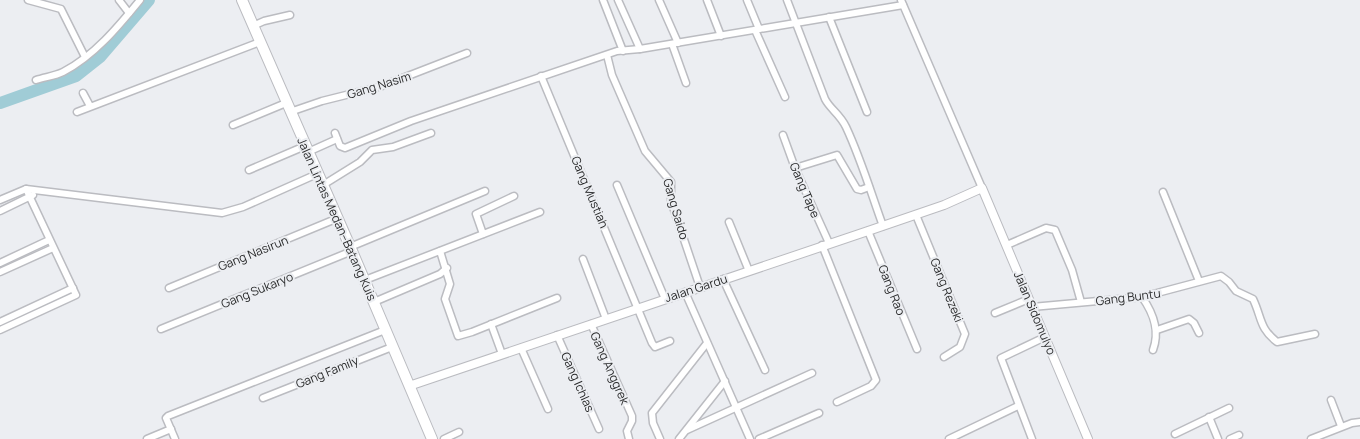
<svg xmlns="http://www.w3.org/2000/svg" width="1360" height="439" font-family="Manrope,sans-serif">
	<style>
		.lines { fill: none; stroke-linecap: round; stroke-linejoin: round }
		.river { stroke: #a0ccd6; stroke-width: 12 }
		.minor-casing { stroke: #bbbcc1; stroke-width: 9 }
		.tertiary-casing { stroke: #bbbcc1; stroke-width: 10 }
		.trunk-casing { stroke: #bbbcc1; stroke-width: 12 }
		.minor { stroke: #fff; stroke-width: 6 }
		.tertiary { stroke: #fff; stroke-width: 8 }
		.trunk { stroke: #fff; stroke-width: 10 }
		.labels { text-anchor: middle; dominant-baseline: central; stroke-width: 4; stroke-linejoin: round; paint-order: stroke }
		.street-label { font-size: 12px; fill: #292a2b; stroke: #eceef2 }
	</style>
	<rect width="100%" height="100%" fill="#eceef2"/>
	<g class="lines">
		<polyline class="river" points="0,103 76,76 100,57 149,0"/>
		<g class="minor-casing">
			<g id="minor">
				<polyline points="28,0 61,9 85,57"/>
				<polyline points="119,0 129,13"/>
				<polyline points="603,0 623,51"/>
				<polyline points="618,0 640,49"/>
				<polyline points="659,0 678,43"/>
				<polyline points="707,0 721,36"/>
				<polyline points="747,0 759,29"/>
				<path d="M 787,0 L 825,99 C 830,109 840,114 846,127 C 861,159 871,193 883,226"/>
				<polyline points="901,0 982,188"/>
				<polyline points="829,17 867,112"/>
				<polyline points="253,26 264,21 290,15"/>
				<polyline points="755,30 785,97"/>
				<polyline points="672,44 686,83"/>
				<polyline points="607,55 612,75 645,151 671,182 671,201 700,287"/>
				<polyline points="541,76 652,343 655,347 670,341"/>
				<path d="M 36,80 C 45,77 55,76 63,72 C 94,56 118,27 140,0"/>
				<polyline points="83,93 90,106"/>
				<polyline points="77,112 260,42"/>
				<polyline points="290,112 322,101 382,86 467,53"/>
				<polyline points="233,125 286,103"/>
				<polyline points="335,133 340,146 345,148 411,121 617,51 640,49 903,5"/>
				<polyline points="783,135 795,168 829,243"/>
				<polyline points="308,152 337,139"/>
				<polyline points="795,168 837,155 857,189 861,190 869,187"/>
				<polyline points="249,170 305,146"/>
				<polyline points="323,185 360,162 372,150 393,147 431,133"/>
				<polyline points="617,185 665,299"/>
				<polyline points="1163,192 1199,281"/>
				<polyline points="0,200 26,189 222,213 243,207 317,174"/>
				<polyline points="0,211 33,195"/>
				<polyline points="916,215 965,334 960,347 944,357"/>
				<polyline points="729,222 749,271"/>
				<polyline points="868,231 917,349"/>
				<polyline points="483,234 476,214 514,196"/>
				<polyline points="822,245 876,380 871,386 837,402"/>
				<polyline points="1007,245 1046,228 1055,230 1072,270 1081,302"/>
				<polyline points="350,247 485,191"/>
				<polyline points="440,251 450,284 445,299 458,336 472,332 557,298"/>
				<polyline points="583,259 606,319"/>
				<polyline points="0,263 49,240"/>
				<polyline points="0,272 53,248"/>
				<polyline points="723,279 765,370"/>
				<polyline points="365,280 540,212"/>
				<polyline points="169,288 338,218"/>
				<polyline points="685,292 750,439"/>
				<path d="M 1142,297 C 1154,314 1160,331 1153,350"/>
				<polyline points="374,302 440,274 447,268"/>
				<path d="M 1032,307 L 1142,297 L 1221,276 L 1229,282 L 1236,291 L 1253,299 C 1262,318 1259,328 1277,342 L 1315,334"/>
				<polyline points="995,313 1029,299"/>
				<polyline points="0,322 73,288"/>
				<polyline points="491,324 502,354"/>
				<polyline points="591,324 632,416 632,421 627,431 629,439"/>
				<polyline points="161,329 352,251"/>
				<polyline points="0,330 76,295 26,189"/>
				<polyline points="1157,330 1189,319 1194,323 1199,333"/>
				<polyline points="557,335 599,429"/>
				<polyline points="521,348 548,409"/>
				<polyline points="263,398 392,347"/>
				<polyline points="1331,400 1341,426"/>
				<polyline points="1209,417 1218,439"/>
				<polyline points="687,430 812,373"/>
				<polyline points="1175,434 1229,408"/>
				<polyline points="147,439 171,429"/>
				<polyline points="175,439 166,418 168,416 385,330"/>
				<polyline points="444,439 459,432"/>
				<polyline points="660,439 653,423 652,413 707,343"/>
				<polyline points="679,439 725,381"/>
				<polyline points="759,439 819,413"/>
				<polyline points="949,439 1018,406"/>
				<polyline points="1032,439 1001,358 1045,337"/>
				<polyline points="1230,439 1239,435"/>
				<polyline points="1311,439 1352,423 1360,422"/>
			</g>
		</g>
		<g class="tertiary-casing">
			<polyline id="tertiary" points="409,386 868,231 944,205 982,188 1088,439"/>
		</g>
		<g class="trunk-casing">
			<polyline id="trunk" points="242,0 352,251 432,439"/>
		</g>
		<use href="#minor" class="minor"/>
		<use href="#tertiary" class="tertiary"/>
		<use href="#trunk" class="trunk"/>
	</g>
	<g class="labels">
		<g class="street-label">
			<text transform="translate(379 85) rotate(-17)">Gang Nasim</text>
			<text transform="translate(805 190) rotate(67)">Gang Tape</text>
			<text transform="translate(590 192) rotate(67)">Gang Mustiah</text>
			<text transform="translate(676 209) rotate(74)">Gang Saido</text>
			<text transform="translate(337 219) rotate(66)">Jalan Lintas Medan–Batang Kuis</text>
			<text transform="translate(253 253) rotate(-22)">Gang Nasirun</text>
			<text transform="translate(696 288) rotate(-18)">Jalan Gardu</text>
			<text transform="translate(257 290) rotate(-22)">Gang Sukaryo</text>
			<text transform="translate(892 290) rotate(68)">Gang Rao</text>
			<text transform="translate(947 290) rotate(68)">Gang Rezeki</text>
			<text transform="translate(1128 297) rotate(-7)">Gang Buntu</text>
			<text transform="translate(1035 313) rotate(67)">Jalan Sidomulyo</text>
			<text transform="translate(610 368) rotate(66)">Gang Anggrek</text>
			<text transform="translate(327 372) rotate(-22)">Gang Family</text>
			<text transform="translate(578 382) rotate(66)">Gang Ichlas</text>
		</g>
	</g>
</svg>
